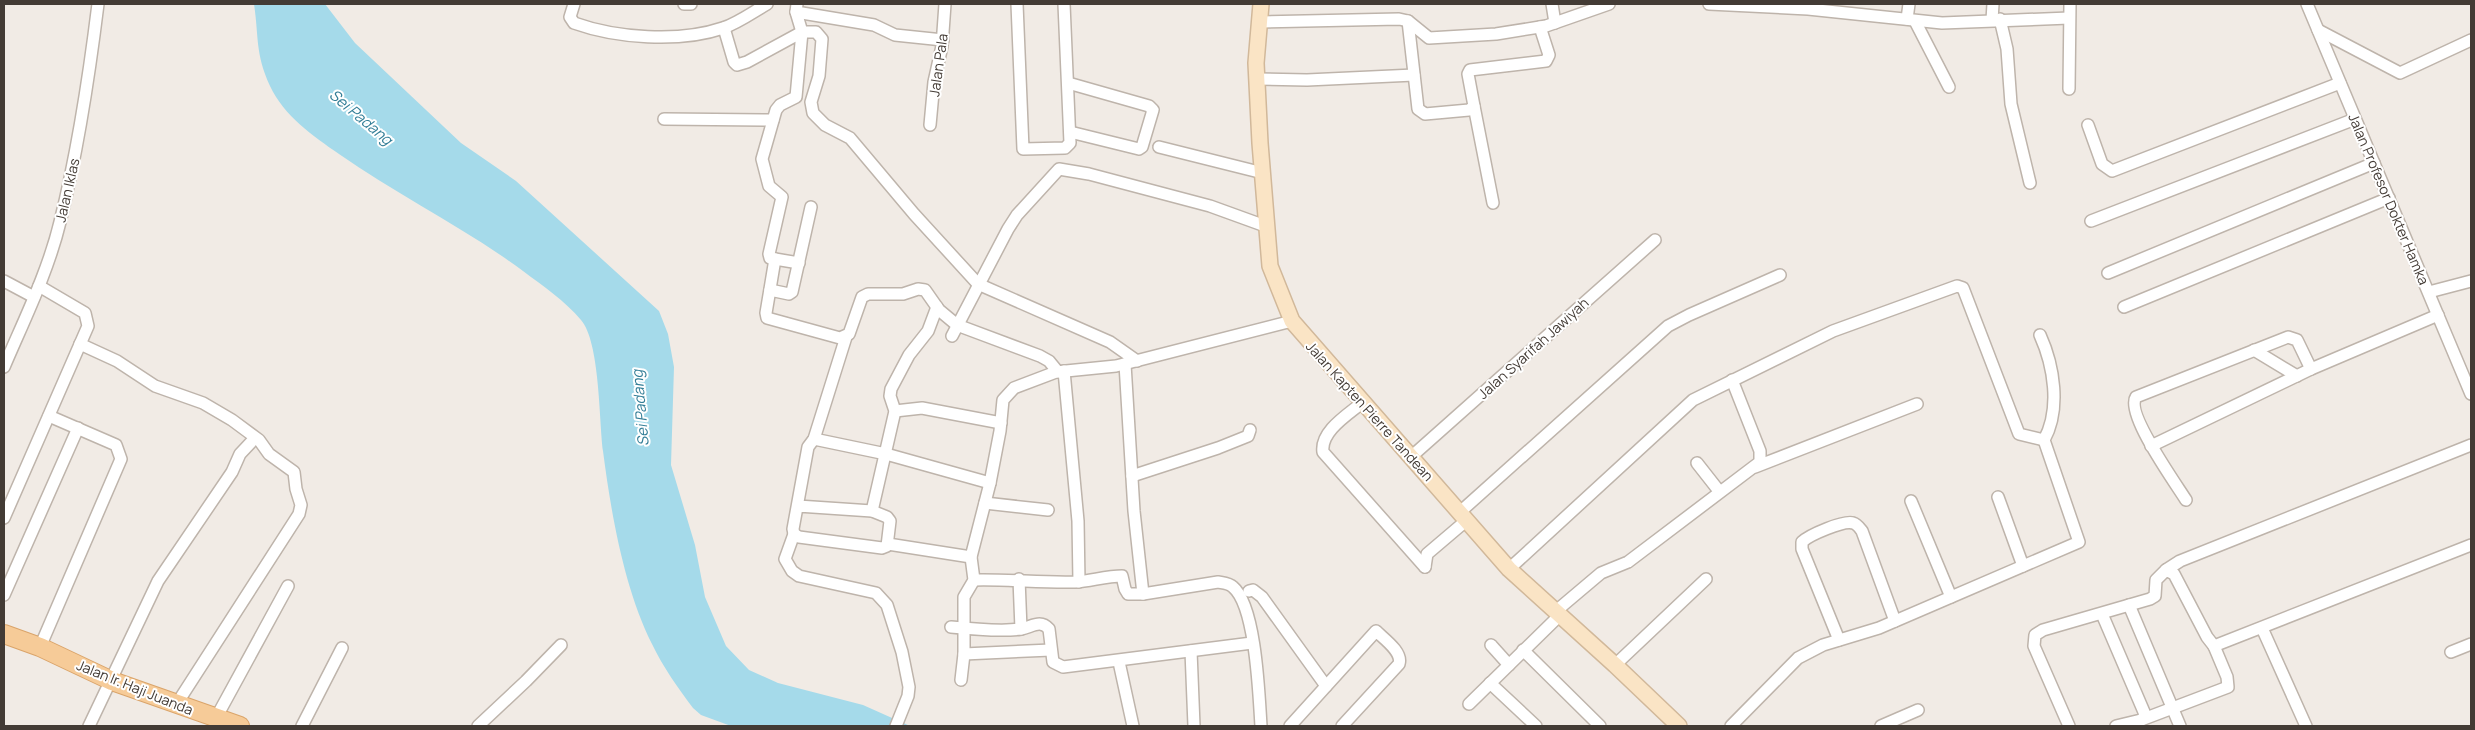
<svg xmlns="http://www.w3.org/2000/svg" width="2475" height="730" font-family="Manrope,sans-serif">
	<style>
		.water { fill: #a5daea }
		.lines { fill: none; stroke-linecap: round; stroke-linejoin: round }
		.street-casing { stroke: #beb4ab; stroke-width: 14 }
		.secondary-casing { stroke: #d1b89a; stroke-width: 18 }
		.primary-casing { stroke: #daa46a; stroke-width: 20 }
		.street { stroke: #fff; stroke-width: 11 }
		.secondary { stroke: #fae4c5; stroke-width: 15 }
		.primary { stroke: #f6cb98; stroke-width: 18 }
		.labels { text-anchor: middle; dominant-baseline: central; stroke-width: 4; stroke-linejoin: round; paint-order: stroke }
		.street-label { font-size: 14px; fill: #433b35; stroke: #fff }
		.water-label { font-size: 15px; font-style: italic; fill: #337e97; stroke: #fff }
	</style>
	<rect width="100%" height="100%" fill="#f1ebe5"/>
	<path class="water" d="M 254,4 L 325,4 L 355,43 L 461,143 L 516,181 L 659,311 L 668,334 L 674,367 L 671,465 L 695,545 L 705,597 L 726,646 L 749,670 L 778,683 L 863,705 L 910,726 L 731,726 L 701,715 L 693,708 C 678,688 663,667 652,644 C 624,588 611,513 603,451 C 599,420 600,342 581,320 C 565,301 543,286 523,271 C 465,228 399,196 339,154 C 313,136 284,116 270,86 C 255,53 259,37 254,4 Z"/>
	<g class="lines">
		<g class="street-casing">
			<g id="street">
				<path d="M 574,4 L 570,17 L 574,23 C 616,38 679,43 723,28 C 738,23 753,12 767,4"/>
				<polyline points="684,4 691,4"/>
				<polyline points="797,4 796,12 802,32 816,32 822,39 819,76 811,102 813,113 825,125 850,138 914,214 978,284 1110,342 1137,361"/>
				<polyline points="1017,4 1023,149 1065,148 1070,143 1064,4"/>
				<polyline points="1552,4 1555,23"/>
				<polyline points="1709,4 1808,9 1942,23 2069,18"/>
				<polyline points="2307,4 2471,394"/>
				<polyline points="796,12 874,25 895,35 943,40"/>
				<polyline points="1907,19 1909,4"/>
				<polyline points="2000,19 2007,49 2011,104 2030,183"/>
				<polyline points="1992,20 1993,4"/>
				<polyline points="1408,21 1418,109 1425,114 1469,110 1474,106 1468,74 1470,70 1546,61 1549,55 1540,27"/>
				<polyline points="1915,21 1949,87"/>
				<polyline points="1260,22 1399,19 1408,21 1429,38 1496,34 1546,26 1609,4"/>
				<polyline points="724,28 734,62 737,65 747,62 802,32 796,97 780,105 776,110 762,159 769,186 782,197 769,254 770,258 775,259 766,313 767,318 840,338 849,334 862,297 868,294 903,294 918,289 925,290 939,310 957,325 1040,356 1049,361 1058,372"/>
				<polyline points="2318,30 2400,73 2471,40"/>
				<polyline points="1257,79 1307,80 1414,75"/>
				<polyline points="1068,83 1149,106 1153,110 1142,147 1139,149 1070,132"/>
				<polyline points="2069,89 2070,4"/>
				<polyline points="1474,106 1493,203"/>
				<polyline points="664,119 773,120"/>
				<polyline points="930,125 934,82 942,46 945,4"/>
				<polyline points="2088,125 2102,164 2112,171 2340,83"/>
				<polyline points="1159,147 1263,173"/>
				<polyline points="2091,221 2355,119"/>
				<polyline points="775,259 799,263"/>
				<polyline points="2108,273 2374,163"/>
				<polyline points="4,281 34,297"/>
				<polyline points="770,290 789,294 792,292 811,207"/>
				<polyline points="2429,292 2471,281"/>
				<polyline points="2124,307 2389,198"/>
				<polyline points="952,336 1008,229 1017,215 1059,169 1089,174 1210,206 1268,227"/>
				<polyline points="80,344 117,361 155,386 203,403 232,420 259,440 269,454 294,472 296,489 301,505 299,514 176,705"/>
				<polyline points="2254,350 2297,376"/>
				<polyline points="1125,364 1134,511 1143,594"/>
				<path d="M 4,367 C 24,320 48,272 60,222 C 78,150 89,77 98,4"/>
				<polyline points="1064,371 1078,521 1079,582"/>
				<path d="M 1363,402 C 1349,414 1320,431 1323,452 L 1425,567"/>
				<polyline points="895,411 922,408 1001,423"/>
				<polyline points="814,439 886,454 990,483"/>
				<polyline points="2151,446 2311,369 2438,315"/>
				<polyline points="1412,456 1655,240"/>
				<polyline points="1697,463 1719,491"/>
				<polyline points="1755,467 1917,404"/>
				<polyline points="1132,476 1218,448 1248,436 1250,430"/>
				<polyline points="1998,497 2023,566"/>
				<path d="M 2186,500 C 2176,484 2125,413 2136,397 L 2288,337 L 2297,340 L 2311,369"/>
				<polyline points="1911,501 1951,597"/>
				<polyline points="985,503 1048,510"/>
				<polyline points="798,506 872,511 887,517 890,521 887,546 882,548 799,537 794,534 793,529 808,447 814,439 846,337"/>
				<polyline points="872,511 895,411 890,396 891,389 909,355 928,331 937,307"/>
				<polyline points="1460,512 1668,326 1689,315 1780,275"/>
				<polyline points="4,518 88,326 85,313 39,286"/>
				<polyline points="794,534 785,559 792,571 799,576 876,593 887,605 902,652 909,687 908,696 896,726"/>
				<polyline points="888,544 971,557"/>
				<polyline points="1425,567 1427,554 1467,520"/>
				<polyline points="1509,569 1693,400 1833,331 1957,286 1963,288 2019,434 2044,440"/>
				<polyline points="2166,570 2180,561 2471,445"/>
				<polyline points="1019,579 1021,629"/>
				<path d="M 974,580 C 1008,579 1041,583 1075,582 C 1091,581 1106,576 1122,576 L 1125,589 L 1128,594 L 1143,594 L 1218,582 C 1224,583 1229,583 1233,587 C 1256,606 1259,696 1261,726"/>
				<polyline points="1249,591 1253,590 1262,597 1326,686"/>
				<polyline points="4,595 78,428"/>
				<polyline points="2129,605 2180,726"/>
				<polyline points="1556,611 1601,573 1628,562 1760,462 1760,451 1732,380"/>
				<polyline points="2102,614 2144,712 2145,717 2141,720 2116,726"/>
				<path d="M 951,627 C 971,629 1001,632 1021,629 C 1032,627 1040,619 1049,629 L 1053,662 L 1063,667 L 1252,643"/>
				<polyline points="2262,628 2306,726"/>
				<path d="M 1839,640 L 1802,549 L 1802,542 C 1809,535 1844,520 1853,523 C 1857,524 1859,527 1862,531 L 1895,621"/>
				<polyline points="1491,645 1509,665"/>
				<polyline points="40,647 121,459 116,445 49,416"/>
				<polyline points="1523,650 1600,726"/>
				<polyline points="1191,651 1194,726"/>
				<polyline points="2451,652 2471,644"/>
				<polyline points="964,654 1051,650"/>
				<polyline points="1119,662 1133,726"/>
				<polyline points="1615,665 1706,579"/>
				<polyline points="961,680 964,654 964,597 974,580 971,557 990,483 1000,431 1003,400 1014,388 1056,372 1116,366 1292,321"/>
				<polyline points="1490,683 1536,726"/>
				<polyline points="1469,704 1560,615"/>
				<polyline points="216,718 288,586"/>
				<polyline points="2141,720 2228,687 2227,677 2214,646"/>
				<polyline points="89,726 158,581 232,472 240,454 255,438"/>
				<polyline points="302,726 342,648"/>
				<polyline points="478,726 526,681 561,645"/>
				<path d="M 1290,726 L 1376,631 C 1384,639 1403,652 1399,664 L 1342,726"/>
				<path d="M 1731,726 L 1798,658 L 1823,645 L 1879,628 L 2079,542 L 2044,440 C 2061,409 2054,366 2040,335"/>
				<polyline points="1881,726 1918,710"/>
				<polyline points="2069,726 2034,646 2035,635 2043,630 2150,599 2155,596 2156,580 2166,570 2174,574 2207,637 2214,646 2471,545"/>
			</g>
		</g>
		<g class="secondary-casing">
			<polyline id="secondary" points="1261,4 1256,63 1260,143 1270,266 1292,321 1509,569 1615,665 1679,726"/>
		</g>
		<g class="primary-casing">
			<polyline id="primary" points="4,634 40,647 112,681 240,726"/>
		</g>
		<use href="#street" class="street"/>
		<use href="#secondary" class="secondary"/>
		<use href="#primary" class="primary"/>
	</g>
	<g class="labels">
		<g class="street-label">
			<text transform="translate(938 65) rotate(-82)">Jalan Pala</text>
			<text transform="translate(67 190) rotate(-77)">Jalan Iklas</text>
			<text transform="translate(2389 199) rotate(67)">Jalan Profesor Dokter Hamka</text>
			<text transform="translate(1533 348) rotate(-42)">Jalan Syarifah Jawiyah</text>
			<text transform="translate(1370 411) rotate(48)">Jalan Kapten Pierre Tandean</text>
			<text transform="translate(135 687) rotate(22)">Jalan Ir. Haji Juanda</text>
		</g>
		<g class="water-label">
			<text transform="translate(361 117) rotate(40)">Sei Padang</text>
			<text transform="translate(640 408) rotate(-95)">Sei Padang</text>
		</g>
	</g>
	<rect width="2475" height="730" fill="none" stroke="#433b35" stroke-width="10"/>
</svg>
